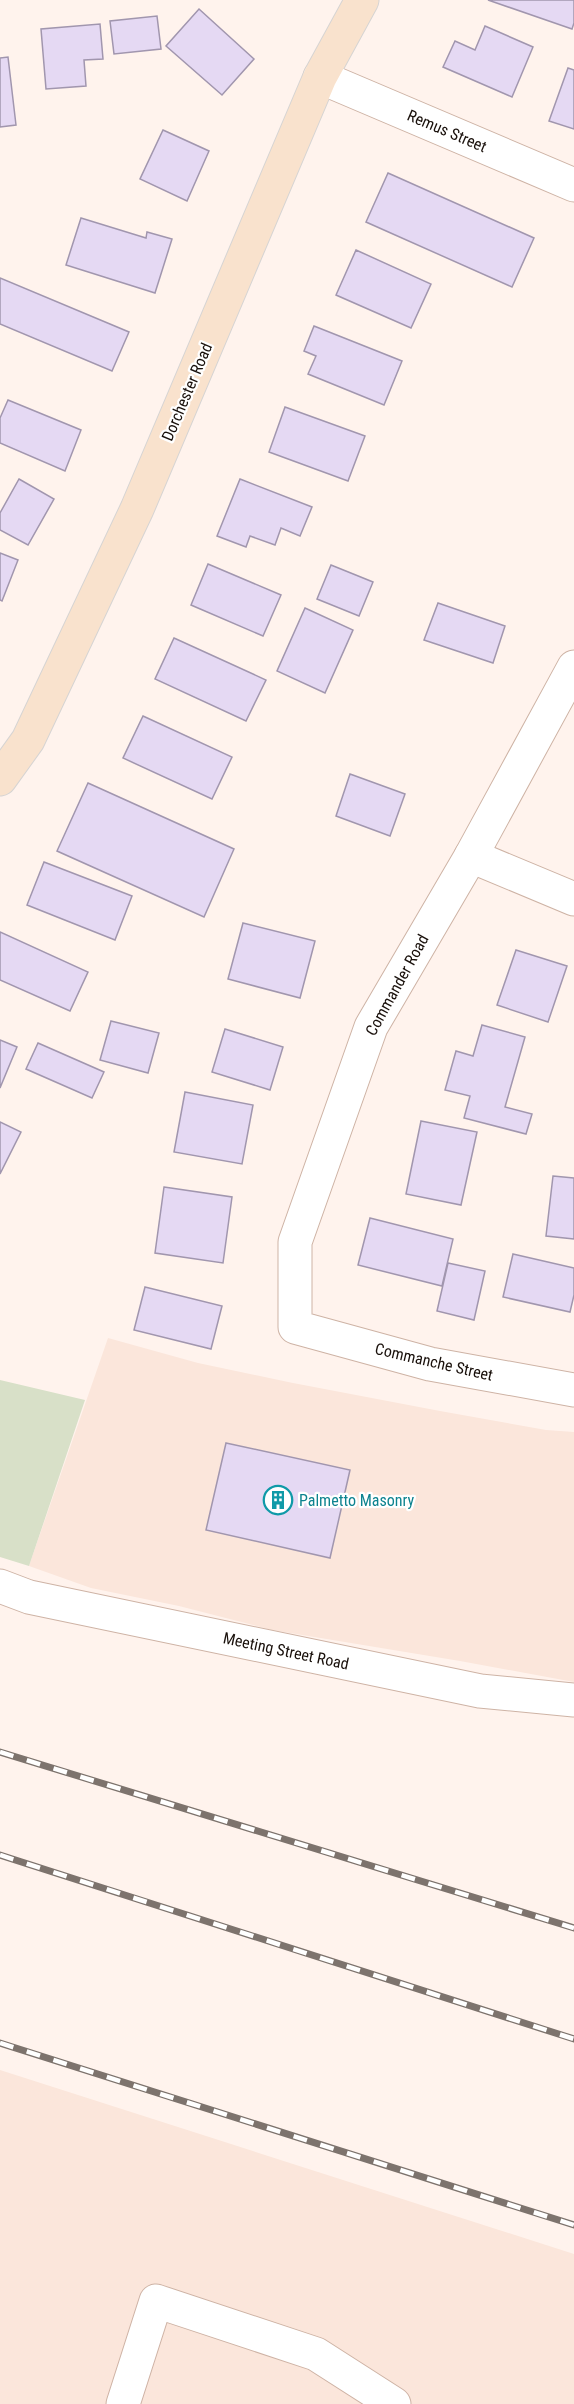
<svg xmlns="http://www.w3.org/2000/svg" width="574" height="2404" font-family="'Roboto Condensed',sans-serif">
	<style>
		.built { fill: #fbe6db }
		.green { fill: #d8e0c8 }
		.building { fill: #e5d9f3; stroke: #a196ae; stroke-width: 1.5 }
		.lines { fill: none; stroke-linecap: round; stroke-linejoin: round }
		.minor-casing { stroke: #ceb3a5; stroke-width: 35 }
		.major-casing { stroke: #d6d4d3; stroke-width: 35 }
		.minor { stroke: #fff; stroke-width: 33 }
		.major { stroke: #f9e2cd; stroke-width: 33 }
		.rail-casing { stroke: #7d736d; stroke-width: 7 }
		.rail { stroke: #fff; stroke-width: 4.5; stroke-dasharray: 14; stroke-linecap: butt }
		.labels { text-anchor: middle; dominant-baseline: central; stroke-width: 4.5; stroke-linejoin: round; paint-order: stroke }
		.street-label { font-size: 16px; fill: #19100b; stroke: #fff }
		.culture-label { font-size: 16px; fill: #0d838f; stroke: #fff; text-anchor: start }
	</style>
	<rect width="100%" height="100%" fill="#fff3ed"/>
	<g class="built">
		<polygon points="108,1338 198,1363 293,1383 440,1411 546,1430 574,1432 574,1682 460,1661 272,1630 179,1606 91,1588 29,1566"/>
		<polygon points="0,2070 574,2254 574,2404 0,2404"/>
	</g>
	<polygon class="green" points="0,1380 85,1400 29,1566 0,1557"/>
	<g class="building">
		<polygon points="488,0 574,0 574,23 572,29"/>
		<polygon points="199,9 254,59 222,95 166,46"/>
		<polygon points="157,16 161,49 114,54 110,21"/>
		<polygon points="100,24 103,59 84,60 86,86 46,89 41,29"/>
		<polygon points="485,26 533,47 512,97 443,67 455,41 475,50"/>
		<polygon points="8,57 16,125 0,127 0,58"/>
		<polygon points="568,68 574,70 574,129 549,121"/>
		<polygon points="163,130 209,151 187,201 140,179"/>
		<polygon points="388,173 534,238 512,287 366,222"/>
		<polygon points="81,218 146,238 147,232 172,239 155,293 66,265"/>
		<polygon points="356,250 431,284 411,328 336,295"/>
		<polygon points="0,278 129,332 112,371 0,324"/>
		<polygon points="314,326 402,361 384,405 308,374 316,356 304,351"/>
		<polygon points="8,400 81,430 65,471 0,443 0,418"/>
		<polygon points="285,407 365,436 348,481 269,452"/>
		<polygon points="19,479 54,499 28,545 0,530 0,513"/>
		<polygon points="240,479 312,507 300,536 281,528 275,545 250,536 246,547 217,536"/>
		<polygon points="0,553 18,560 2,601 0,600"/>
		<polygon points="208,564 281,595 263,636 191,605"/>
		<polygon points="331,565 373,582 359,616 317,599"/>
		<polygon points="438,603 505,626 493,663 424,640"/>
		<polygon points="305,608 353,630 325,693 277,671"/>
		<polygon points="174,638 266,680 246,721 155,679"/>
		<polygon points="143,716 232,757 212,799 123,758"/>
		<polygon points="350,774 405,794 390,836 336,816"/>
		<polygon points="88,783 234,849 204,917 57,851"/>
		<polygon points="44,862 132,896 115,940 27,905"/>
		<polygon points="243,923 315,941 300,998 228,979"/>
		<polygon points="0,932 88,972 70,1011 0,980"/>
		<polygon points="516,950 567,966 548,1022 497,1005"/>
		<polygon points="111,1021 159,1033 148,1073 100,1060"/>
		<polygon points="482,1025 525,1037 505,1107 532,1114 526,1134 464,1118 470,1096 445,1090 456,1051 473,1056"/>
		<polygon points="225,1029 283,1047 270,1090 212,1072"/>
		<polygon points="0,1040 17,1047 0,1088"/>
		<polygon points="38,1043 104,1072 92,1098 26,1069"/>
		<polygon points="185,1092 253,1105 242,1164 174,1152"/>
		<polygon points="421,1121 477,1132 461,1205 406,1194"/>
		<polygon points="0,1122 21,1132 0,1174"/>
		<polygon points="553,1176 574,1178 574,1239 546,1236"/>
		<polygon points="164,1187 232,1197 223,1263 155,1253"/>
		<polygon points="370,1218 453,1239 442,1286 358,1265"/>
		<polygon points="513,1254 574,1268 574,1295 570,1312 503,1297"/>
		<polygon points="448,1263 485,1271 474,1320 437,1311"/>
		<polygon points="145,1287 222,1306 211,1349 134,1330"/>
		<polygon points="226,1443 350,1470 330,1558 206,1530"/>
	</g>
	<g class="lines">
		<g class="minor-casing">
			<g id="minor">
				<polyline points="320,77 574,185"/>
				<polyline points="574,667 471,856 371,1027 295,1242 295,1327 430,1364 574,1390"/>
				<polyline points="471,856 574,899"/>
				<polyline points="0,1586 29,1597 480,1691 574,1700"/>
				<polyline points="123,2404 156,2301 316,2354 394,2404"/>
			</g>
		</g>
		<g class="major-casing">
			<polyline id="major" points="0,779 28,740 137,509 320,77 362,0"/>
		</g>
		<use href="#minor" class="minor"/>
		<use href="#major" class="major"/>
		<g class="rail-casing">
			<g id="rail">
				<polyline points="0,1752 574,1928"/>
				<polyline points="0,1855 574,2039"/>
				<polyline points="0,2043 574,2225"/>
			</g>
		</g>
		<use href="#rail" class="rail"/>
	</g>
	<defs>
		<g id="building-ring" transform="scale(1.5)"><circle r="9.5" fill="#fff" stroke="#0f9aa8" stroke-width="1.5"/><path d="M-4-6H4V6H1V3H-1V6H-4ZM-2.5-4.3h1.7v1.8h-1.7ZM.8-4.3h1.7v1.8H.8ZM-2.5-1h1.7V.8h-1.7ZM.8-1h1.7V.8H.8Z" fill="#0f9aa8"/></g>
	</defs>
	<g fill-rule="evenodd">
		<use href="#building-ring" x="278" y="1500"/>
	</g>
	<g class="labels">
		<g class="street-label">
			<text transform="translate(447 131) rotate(23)">Remus Street</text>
			<text transform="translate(187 392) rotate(-67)">Dorchester Road</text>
			<text transform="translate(397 985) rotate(-61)">Commander Road</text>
			<text transform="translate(434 1362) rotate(13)">Commanche Street</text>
			<text transform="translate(286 1651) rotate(12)">Meeting Street Road</text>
		</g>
		<g class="culture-label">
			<text x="299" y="1500">Palmetto Masonry</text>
		</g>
	</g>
</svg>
